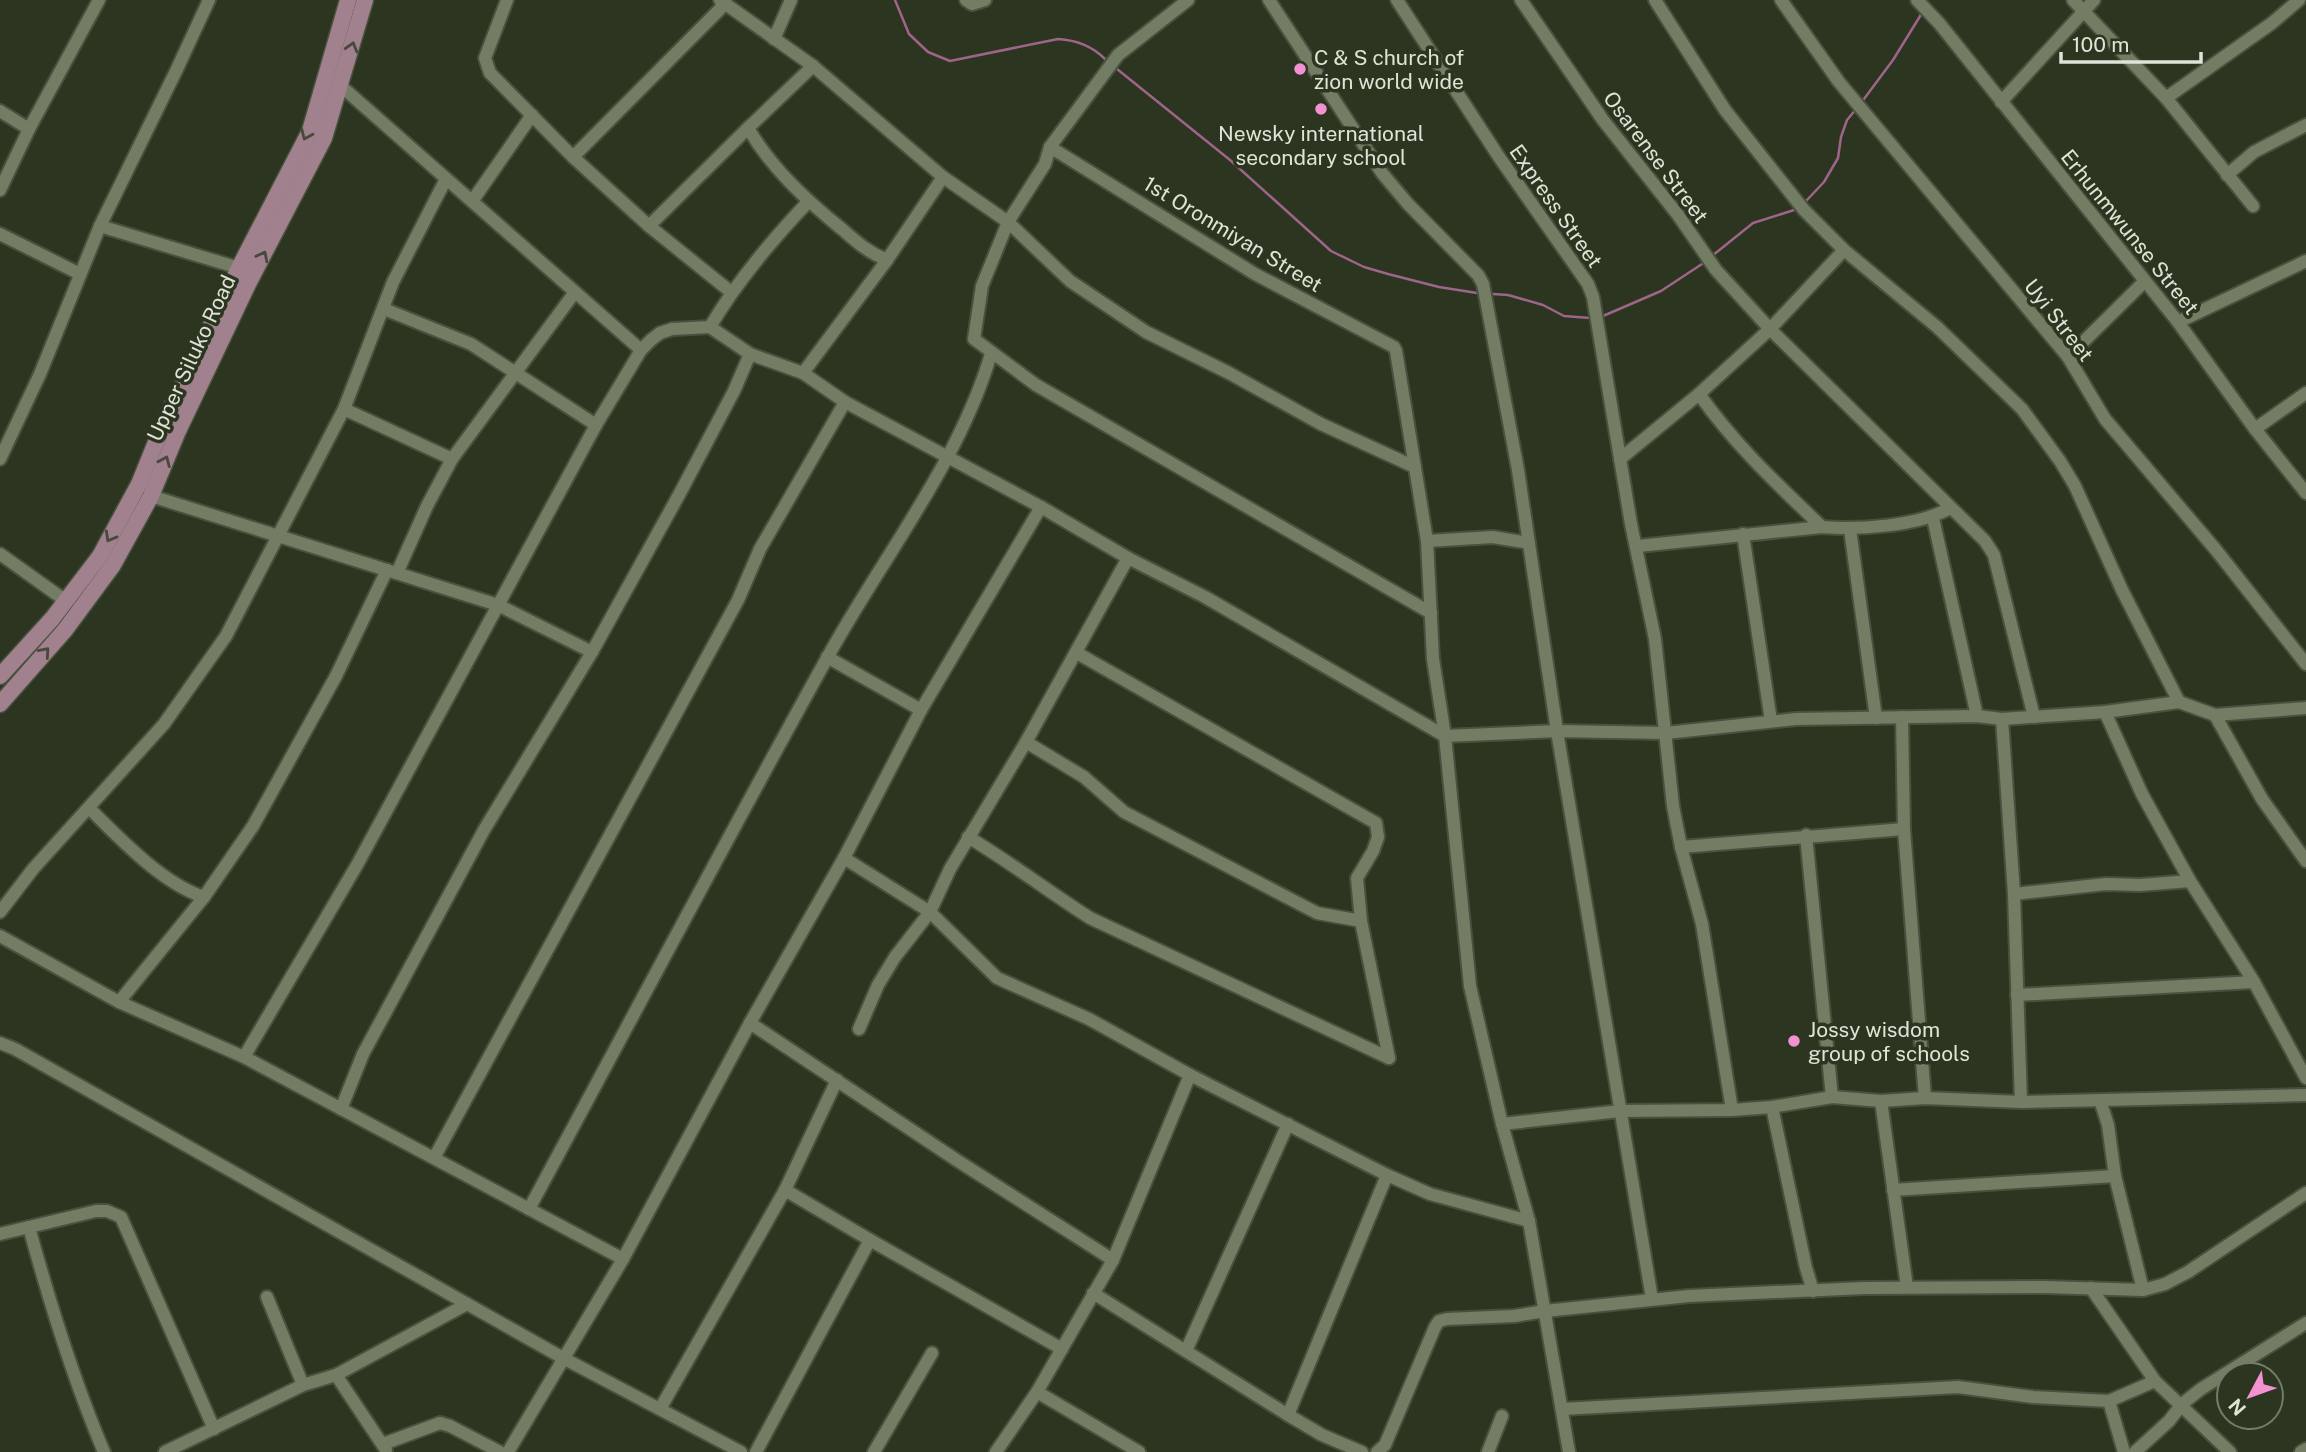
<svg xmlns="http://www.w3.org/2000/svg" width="2306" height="1452" font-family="'Public Sans',sans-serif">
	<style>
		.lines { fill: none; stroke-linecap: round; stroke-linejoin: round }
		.stream { stroke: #9e648a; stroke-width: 2.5 }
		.minor-casing { stroke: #49513e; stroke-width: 16 }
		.major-casing { stroke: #49513e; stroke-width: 19 }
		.minor { stroke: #727d64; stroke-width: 12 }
		.major { stroke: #a1818e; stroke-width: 16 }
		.oneway { stroke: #49483c }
		.poi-dot { fill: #f491d3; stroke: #2c3520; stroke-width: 2.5 }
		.labels { text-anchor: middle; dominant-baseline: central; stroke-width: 7; stroke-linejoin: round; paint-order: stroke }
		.poi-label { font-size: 21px; fill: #dee4d6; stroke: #2c3520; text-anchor: start }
		.street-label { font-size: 21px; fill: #dee4d6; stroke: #2c3520 }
	</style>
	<rect width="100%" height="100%" fill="#2c3520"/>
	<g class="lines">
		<g class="stream">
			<path d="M 895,0 L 909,34 L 928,52 L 950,61 L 1058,39 C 1076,40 1091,45 1105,59"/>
			<polyline points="1117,69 1230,160 1331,251 1364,267 1388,274 1439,287 1477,293"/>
			<polyline points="1861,103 1893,60 1922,13"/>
			<polyline points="1806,201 1824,182 1838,158 1841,137 1847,120 1857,108"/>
			<polyline points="1712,256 1753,223 1794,210"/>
			<polyline points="1493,294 1508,295 1543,305 1564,316 1590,318"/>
			<polyline points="1603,316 1661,291 1702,264"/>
		</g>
		<g class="minor-casing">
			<g id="minor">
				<polyline points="507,0 485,58 490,73 573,157 649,226 731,292"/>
				<polyline points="720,0 813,66 943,177 1008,222 1070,281 1146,332 1229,373 1321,424 1415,467"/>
				<polyline points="966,0 972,4 985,0"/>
				<polyline points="1188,0 1118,55 1050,147 1045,164 1008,222 982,286 974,339 1036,385 1431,613"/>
				<polyline points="1269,0 1382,173 1408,204 1478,275 1483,284 1518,470 1557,731 1652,1299"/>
				<polyline points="1397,0 1499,157 1588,284 1593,297 1631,524 1655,639 1673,806 1681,847 1702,924 1732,1110"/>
				<polyline points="1521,0 1603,120 1678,215 1716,270 1770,329 1985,541 1994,555 2034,717"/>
				<polyline points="1655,0 1725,110 1804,210 1844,250 1937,327 2022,409 2060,461 2075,486 2122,590 2179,702"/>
				<polyline points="1781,0 1839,82 2068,357 2105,419 2216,550 2306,664"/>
				<polyline points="1917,0 1939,23 2178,322 2255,429 2306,493"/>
				<polyline points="2073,0 2166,98 2253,206"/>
				<polyline points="774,39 791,0"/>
				<path d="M 813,66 L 748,128 C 772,169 806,200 843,230 C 858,243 869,253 887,260"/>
				<polyline points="341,86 641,350"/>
				<polyline points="2166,98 2272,23 2299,0"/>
				<polyline points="2001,102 2094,0"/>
				<polyline points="0,111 29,129"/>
				<polyline points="1050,147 1255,274 1394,347 1396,351 1427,541 1433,659 1445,736 1470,986 1502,1124 1529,1221 1569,1452"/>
				<polyline points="573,157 726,3"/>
				<polyline points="2227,175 2254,152 2306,125"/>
				<polyline points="0,190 29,129 99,0"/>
				<polyline points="473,200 532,115"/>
				<polyline points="100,226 239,268"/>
				<polyline points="649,226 748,128"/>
				<polyline points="0,234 80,274"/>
				<polyline points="384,309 471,344 596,425"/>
				<polyline points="2178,322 2306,261"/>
				<path d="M 710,327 C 737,281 771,241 808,202"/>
				<polyline points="2068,357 2145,281"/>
				<polyline points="803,373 887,260 943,177"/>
				<path d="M 1699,394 C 1736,446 1776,483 1822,527"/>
				<polyline points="845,402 1041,507 1128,558"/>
				<polyline points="344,409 452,459"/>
				<polyline points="2255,429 2306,393"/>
				<polyline points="0,459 40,374 100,226 177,69 209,0"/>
				<polyline points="1620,459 1699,394 1770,329 1844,250"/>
				<polyline points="151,496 498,605 592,652"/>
				<polyline points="1933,518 1977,716"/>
				<polyline points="1850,529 1876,718"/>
				<polyline points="1743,534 1771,721"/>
				<polyline points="1427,541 1493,537 1529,543"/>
				<path d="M 1638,546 L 1822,527 C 1859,530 1919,526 1950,508"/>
				<polyline points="0,554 66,601"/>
				<polyline points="397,573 427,506 452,459 575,292"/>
				<polyline points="1077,653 1376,823 1378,837 1373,851 1357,878 1361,921 1389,1058"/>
				<polyline points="827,657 921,710"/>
				<polyline points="2105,712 2142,794 2190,881 2254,982 2306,1078"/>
				<polyline points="2215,715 2262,799 2306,861"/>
				<polyline points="1902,717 1904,829 1925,1098"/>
				<polyline points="2002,719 2014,894 2021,1102"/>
				<polyline points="1026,742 1084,777 1124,812 1317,913 1361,921"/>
				<path d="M 89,808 C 120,839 163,884 204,897"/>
				<polyline points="1806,835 1832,1097"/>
				<path d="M 968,837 C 1010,862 1049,892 1090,918 L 1389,1058"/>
				<polyline points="1681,847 1904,829"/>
				<polyline points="844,858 930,912 997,978 1089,1019 1190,1075 1387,1175 1430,1194 1529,1221"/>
				<polyline points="2014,894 2106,884 2140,885 2190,881"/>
				<polyline points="0,912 33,869 164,724 226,636 344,409 393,282 446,179"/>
				<polyline points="0,936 119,1002 244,1057 623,1259"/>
				<polyline points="2017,995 2254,982"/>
				<polyline points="119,1002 204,897 253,826 336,676 387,570"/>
				<polyline points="750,1023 958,1161 1113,1260 1037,1392 996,1452"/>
				<polyline points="859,1029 878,985 895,957 930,912 950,869 1026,742 1128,558 1205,597 1445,736 1557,731 1666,733 1796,719 1977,716 2002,719 2105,712 2179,702 2215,715 2306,708"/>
				<polyline points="0,1043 15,1049 563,1358 741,1452"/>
				<polyline points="244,1057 357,865 596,425 641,350 651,340 660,333 672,329 710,327 750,354 803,373 845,402 760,549 738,600 434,1158"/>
				<polyline points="2100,1100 2108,1125 2115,1176 2143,1290"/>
				<polyline points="1881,1101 1907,1287"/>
				<polyline points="1772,1107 1806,1268 1813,1291"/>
				<polyline points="341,1109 363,1054 484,830 592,652 680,493 734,391 750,354"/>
				<polyline points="1502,1124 1620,1111 1732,1110 1772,1107 1832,1097 1881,1101 1925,1098 2021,1102 2306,1095"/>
				<polyline points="785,1190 870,1240 1062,1349"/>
				<polyline points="1893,1190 2115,1176"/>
				<path d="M 529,1209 C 628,1026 725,842 826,660 C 881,559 958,465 991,354"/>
				<path d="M 29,1227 C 50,1304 73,1379 104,1452"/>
				<polyline points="0,1234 96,1211 107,1211 121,1217 214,1429"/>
				<polyline points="1113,1260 1190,1075"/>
				<polyline points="2091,1288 2155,1381 2230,1452"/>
				<polyline points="1093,1293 1288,1415 1322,1435 1362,1452"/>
				<polyline points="267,1297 303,1385"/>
				<polyline points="1186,1351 1288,1124"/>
				<polyline points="336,1375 386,1450"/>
				<polyline points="1037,1392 1139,1452"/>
				<polyline points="2109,1401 2124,1452"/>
				<polyline points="660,1409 785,1190 837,1080"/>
				<polyline points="1562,1409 1958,1387 2033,1397 2109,1401 2155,1381"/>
				<polyline points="1288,1415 1387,1175"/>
				<polyline points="383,1444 440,1423 450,1426 500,1452"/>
				<polyline points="165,1452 303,1385 336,1375 467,1304"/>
				<polyline points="508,1452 623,1259 750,1023 844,858 921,710 1041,507"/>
				<polyline points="756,1452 870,1240"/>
				<polyline points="874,1452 932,1353"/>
				<polyline points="1377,1452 1385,1445 1435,1327 1439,1321 1447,1319 1514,1316 1545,1311 1689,1296 1864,1288 2045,1287 2143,1290 2165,1284 2188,1272 2306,1193"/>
				<polyline points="1488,1452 1502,1416"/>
				<polyline points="2135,1452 2169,1421 2182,1404 2201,1389 2306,1323"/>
				<polyline points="2301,1452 2306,1449"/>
			</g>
		</g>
		<g class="major-casing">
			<g id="major">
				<polyline points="0,676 52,619 100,556 139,484 163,425 239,268 310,131 348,0"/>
				<polyline points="0,704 65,630 113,565 151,496 178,431 248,284 324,138 365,0"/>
			</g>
		</g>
		<use href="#minor" class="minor"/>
		<use href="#major" class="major"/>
	</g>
	<defs><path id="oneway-chevron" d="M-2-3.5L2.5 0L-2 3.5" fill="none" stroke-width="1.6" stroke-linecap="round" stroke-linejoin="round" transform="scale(1.75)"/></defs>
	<g class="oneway">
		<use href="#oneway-chevron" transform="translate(352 47) rotate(-74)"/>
		<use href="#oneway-chevron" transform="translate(306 135) rotate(114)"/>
		<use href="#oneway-chevron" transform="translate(263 256) rotate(-63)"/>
		<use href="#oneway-chevron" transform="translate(165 461) rotate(-67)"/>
		<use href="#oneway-chevron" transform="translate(110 537) rotate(119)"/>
		<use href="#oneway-chevron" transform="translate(45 652) rotate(-49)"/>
	</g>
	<g class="poi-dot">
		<circle cx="1300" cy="69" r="7"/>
		<circle cx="1321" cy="109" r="7"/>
		<circle cx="1794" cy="1041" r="7"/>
	</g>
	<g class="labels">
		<g class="poi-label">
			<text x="1314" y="57">C &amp; S church of<tspan x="1314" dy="24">zion world wide</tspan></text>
			<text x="1321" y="133" text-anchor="middle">Newsky international<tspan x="1321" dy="24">secondary school</tspan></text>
			<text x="1808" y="1029">Jossy wisdom<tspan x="1808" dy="24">group of schools</tspan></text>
		</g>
		<g class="street-label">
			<text transform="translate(1656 157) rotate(53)">Osarense Street</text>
			<text transform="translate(1556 206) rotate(55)">Express Street</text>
			<text transform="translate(2130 232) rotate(51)">Erhunmwunse Street</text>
			<text transform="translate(1233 234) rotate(31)">1st Oronmiyan Street</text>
			<text transform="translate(2059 320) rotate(52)">Uyi Street</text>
			<text transform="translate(191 358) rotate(-65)">Upper Siluko Road</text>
		</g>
	</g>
	<g transform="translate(2250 1396) rotate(229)"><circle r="33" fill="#2c3520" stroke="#737b69" stroke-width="2"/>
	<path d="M0-5L12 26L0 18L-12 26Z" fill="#f491d3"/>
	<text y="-10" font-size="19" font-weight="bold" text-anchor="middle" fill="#dee4d6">N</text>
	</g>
	<path d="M2061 52v10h140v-10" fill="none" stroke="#dee4d6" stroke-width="3.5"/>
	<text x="2072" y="52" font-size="21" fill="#dee4d6" stroke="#2c3520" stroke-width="5" paint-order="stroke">100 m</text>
</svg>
